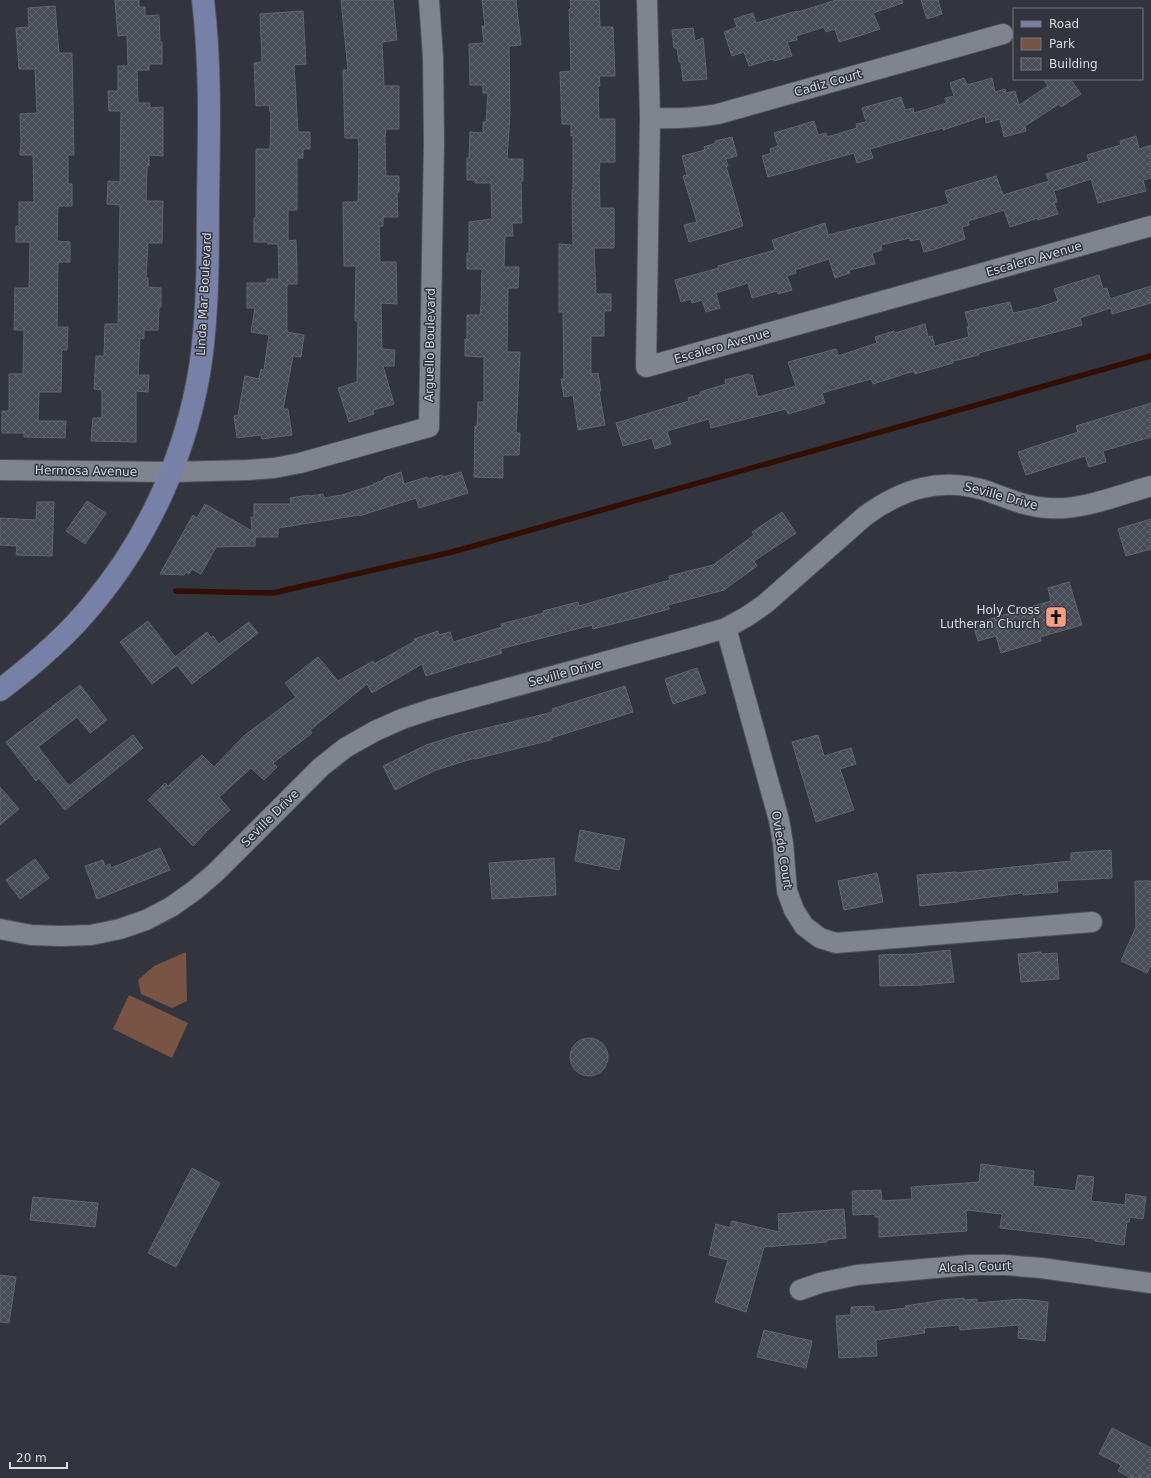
<svg xmlns="http://www.w3.org/2000/svg" width="1151" height="1478" font-family="'DejaVu Sans',sans-serif">
	<style>
		.green { fill: #795343 }
		.lines { fill: none; stroke-linecap: round; stroke-linejoin: round }
		.stream { stroke: #320f02; stroke-width: 5.5 }
		.building { fill: url(#building-cross-hatch); stroke: #626570 }
		.street-casing { stroke: #4f515a; stroke-width: 22 }
		.secondary-casing { stroke: #4f515a; stroke-width: 24 }
		.street { stroke: #80848f; stroke-width: 20 }
		.secondary { stroke: #7780a7; stroke-width: 22 }
		.labels { text-anchor: middle; dominant-baseline: central; stroke-width: 3; stroke-linejoin: round; paint-order: stroke }
		.street-label { font-size: 12px; fill: #d9dbe2; stroke: #32353e }
		.poi-label { font-size: 12px; fill: #d9dbe2; stroke: #32353e; text-anchor: end }
	</style>
	<defs>
		<pattern id="building-cross-hatch" width="8" height="8" patternUnits="userSpaceOnUse"><rect width="8" height="8" fill="#484c56"/><path d="M0 0l8 8M0 8l8-8" fill="none" stroke="#62656e"/></pattern>
	</defs>
	<rect width="100%" height="100%" fill="#32353e"/>
	<g class="green">
		<polygon points="186,952 187,1001 172,1008 141,994 138,980 154,966"/>
		<polygon points="129,995 188,1023 172,1058 113,1029"/>
	</g>
	<g class="lines">
		<polyline class="stream" points="176,591 273,593 452,552 1151,356"/>
	</g>
	<g class="building">
		<polygon points="115,0 139,0 139,7 145,7 145,16 159,15 160,42 162,42 162,64 149,64 149,70 137,70 138,103 150,103 150,108 163,107 163,156 149,155 149,166 147,166 146,201 163,201 162,243 148,243 146,278 148,278 148,287 161,288 161,307 159,307 158,330 144,330 144,339 140,338 138,375 149,375 148,392 136,391 136,442 91,441 93,418 102,418 102,390 94,389 96,356 104,356 105,324 118,324 120,205 107,204 108,181 120,182 121,111 109,111 108,91 118,91 118,66 128,66 127,35 118,36"/>
		<polygon points="341,0 393,0 397,40 382,42 384,86 399,86 399,129 386,129 385,138 386,176 399,176 399,192 397,192 398,217 383,217 383,226 379,226 380,262 396,262 397,304 381,303 382,349 395,350 394,366 383,366 394,404 373,410 374,414 349,422 338,388 357,382 358,321 355,321 356,266 344,266 343,202 358,202 359,148 358,138 345,138 343,70 348,70"/>
		<polygon points="482,0 516,0 521,45 509,46 510,114 507,159 523,159 523,181 521,181 522,223 512,223 513,236 505,236 504,267 519,267 518,288 508,288 507,352 520,352 516,433 520,433 519,455 503,455 503,478 474,477 475,426 477,426 478,402 484,402 484,357 465,356 465,339 467,339 467,315 480,315 481,305 482,269 467,269 467,253 469,253 469,222 492,219 491,183 475,183 475,180 467,180 467,158 469,158 470,132 483,133 483,122 486,122 488,93 483,93 483,85 470,85 469,44 484,43 482,26 485,26"/>
		<polygon points="570,0 599,0 600,27 613,27 615,76 599,76 600,86 598,86 599,119 615,119 615,162 600,162 599,173 600,208 614,208 614,248 594,248 596,294 611,294 611,311 604,311 604,336 591,336 591,374 598,373 601,391 599,391 605,425 578,430 573,395 564,397 561,379 564,379 563,312 559,312 559,244 573,245 572,190 573,190 573,135 571,136 571,124 562,124 560,72 571,71 569,9 571,9"/>
		<polygon points="836,0 902,0 903,3 873,13 880,29 865,34 839,42 835,29 826,32 824,27 796,36 797,40 787,42 792,56 774,61 773,59 749,66 744,52 732,56 724,32 737,27 734,19 753,13 756,23 797,11 798,12"/>
		<polygon points="921,0 938,0 942,14 927,19"/>
		<polygon points="55,6 59,53 72,53 74,155 68,155 68,184 72,184 72,206 58,206 57,241 70,242 70,262 58,262 57,327 68,327 67,350 62,350 61,392 39,392 38,421 66,421 65,438 24,437 24,433 2,433 2,411 9,411 9,374 23,374 24,330 14,330 15,288 29,288 30,242 16,242 16,226 19,226 19,202 34,202 33,155 20,155 21,140 20,114 37,113 35,69 19,69 16,28 29,27 28,8"/>
		<polygon points="303,11 306,64 294,65 298,132 310,132 310,149 303,149 303,158 297,158 297,210 288,210 288,241 296,240 297,266 297,284 287,284 287,332 304,335 301,357 293,356 283,409 288,409 292,435 262,439 261,435 237,438 234,416 238,415 245,376 259,379 261,369 264,370 269,335 251,332 255,308 247,308 247,283 267,283 267,279 279,279 278,244 268,244 268,242 254,242 254,218 256,218 256,149 270,149 271,112 270,112 269,105 256,106 254,63 262,62 260,14"/>
		<polygon points="693,28 695,41 703,38 707,79 683,81 681,62 679,62 677,48 674,48 672,30"/>
		<polygon points="964,78 967,85 992,78 995,92 1005,89 1006,93 1015,91 1019,105 1048,86 1043,79 1070,79 1081,94 1061,107 1059,104 1025,126 1026,131 1004,137 1000,119 986,123 985,116 943,130 943,128 870,149 873,158 857,163 854,153 768,177 762,156 771,153 770,149 778,146 774,133 814,121 818,135 826,133 827,137 857,128 856,124 866,122 862,108 901,97 905,110 913,108 914,113 947,103 945,98 954,96 950,83"/>
		<polygon points="1136,136 1139,149 1151,145 1151,178 1143,180 1146,191 1098,203 1091,179 1054,191 1057,202 1054,203 1058,214 1038,220 1038,218 1010,227 1004,210 968,221 969,225 962,227 965,239 939,248 924,252 920,239 910,241 910,238 881,245 882,250 872,253 875,264 849,270 850,273 835,278 829,259 795,270 796,273 787,276 792,290 778,294 777,291 752,298 748,283 716,293 720,308 706,312 702,300 692,303 691,299 681,302 675,280 719,268 718,266 775,250 772,240 825,223 828,235 949,204 945,191 996,176 1003,195 1049,181 1046,174 1089,161 1087,155 1121,145 1120,141"/>
		<polygon points="732,137 737,156 726,159 728,166 726,166 743,226 689,242 684,225 697,222 683,176 687,175 682,156 705,150 704,147 716,143 715,141"/>
		<polygon points="1099,275 1103,289 1107,288 1110,299 1151,286 1151,303 1112,314 1111,308 1080,318 1082,325 979,353 979,355 953,361 953,363 915,374 914,371 873,384 871,379 822,393 825,403 788,414 786,409 711,428 709,419 667,431 671,444 655,449 652,438 623,446 616,423 689,401 688,398 701,394 700,392 726,384 725,380 749,374 750,376 752,375 758,397 796,386 788,362 836,349 838,356 877,343 875,337 894,331 895,333 925,324 928,337 932,336 935,346 969,337 967,327 969,326 965,312 1010,302 1013,313 1037,308 1058,301 1054,289"/>
		<polygon points="1151,403 1151,437 1103,451 1106,462 1089,467 1085,456 1026,475 1018,452 1078,432 1076,426"/>
		<polygon points="401,472 404,484 427,477 428,479 442,475 443,477 461,472 468,493 419,508 416,498 359,516 359,515 278,528 278,537 255,537 255,546 216,547 201,574 192,569 189,574 186,572 184,575 160,574 193,515 197,518 205,504 252,531 251,517 254,517 254,504 291,504 290,498 309,495 309,496 323,494 324,498 342,495 373,485 373,484 384,480 384,478"/>
		<polygon points="87,501 106,513 85,544 66,531"/>
		<polygon points="37,502 54,502 52,556 16,555 17,546 0,545 0,518 36,520"/>
		<polygon points="782,512 796,533 754,561 757,566 724,590 668,605 669,609 636,618 593,629 592,625 500,649 502,653 469,663 469,662 426,676 422,664 372,693 367,684 310,730 312,733 273,763 277,767 264,780 251,768 219,797 230,810 207,831 193,846 148,800 165,783 168,786 202,755 214,767 245,735 296,697 285,683 318,657 338,681 373,661 374,664 415,641 414,639 438,631 439,635 450,632 453,642 502,627 501,624 544,613 543,611 578,602 579,606 670,580 669,576 713,565 754,535 752,532"/>
		<polygon points="1151,519 1151,549 1126,556 1118,529"/>
		<polygon points="1069,582 1082,625 1040,637 1041,641 1001,653 996,636 978,641 973,624 1051,601 1048,588"/>
		<polygon points="148,621 175,657 207,632 211,638 213,636 219,644 249,622 258,633 192,684 177,665 152,684 120,642"/>
		<polygon points="697,668 706,693 673,704 665,679"/>
		<polygon points="80,685 107,720 90,733 77,717 38,747 69,786 133,735 143,748 65,810 39,778 36,781 6,742"/>
		<polygon points="625,686 633,712 551,738 551,740 475,759 475,758 436,770 395,790 383,766 426,745 458,735 553,712 552,709"/>
		<polygon points="818,735 824,756 851,748 856,764 840,769 854,810 816,822 792,742"/>
		<polygon points="0,787 19,809 0,825"/>
		<polygon points="580,830 625,839 619,870 575,861"/>
		<polygon points="160,848 170,870 97,899 85,866 103,860 105,866 110,864 111,868"/>
		<polygon points="1111,850 1112,878 1057,881 1058,892 1023,895 1023,893 958,901 958,902 920,906 917,875 956,872 956,873 1071,861 1071,853"/>
		<polygon points="554,858 556,895 492,899 489,863"/>
		<polygon points="35,859 49,878 20,899 6,880"/>
		<polygon points="877,873 883,902 844,910 838,881"/>
		<polygon points="1135,881 1151,881 1151,965 1147,973 1121,961 1136,927"/>
		<polygon points="950,950 954,982 923,985 880,986 879,955 914,954"/>
		<polygon points="1041,952 1042,954 1057,953 1059,979 1021,982 1018,954"/>
		<circle cx="589" cy="1057" r="19"/>
		<polygon points="981,1164 1034,1171 1033,1186 1075,1191 1078,1175 1094,1177 1091,1201 1125,1205 1126,1194 1146,1197 1143,1219 1130,1217 1129,1222 1127,1222 1124,1245 1095,1241 1095,1239 1000,1228 1002,1214 966,1210 967,1231 879,1237 879,1217 875,1217 875,1214 853,1215 852,1191 881,1190 882,1201 912,1199 911,1187 979,1182"/>
		<polygon points="192,1168 220,1183 176,1267 148,1253"/>
		<polygon points="33,1197 98,1203 95,1227 30,1220"/>
		<polygon points="844,1209 846,1238 827,1240 827,1242 764,1247 746,1312 715,1302 728,1260 709,1255 716,1224 730,1228 732,1221 779,1232 778,1214"/>
		<polygon points="0,1275 16,1277 9,1323 0,1322"/>
		<polygon points="964,1298 965,1300 977,1299 977,1303 1021,1299 1048,1302 1045,1341 1018,1338 1019,1325 960,1330 959,1325 924,1328 925,1333 876,1340 877,1356 839,1358 836,1316 851,1315 851,1307 874,1306 874,1312 906,1308 905,1306 943,1300"/>
		<polygon points="764,1330 812,1341 806,1368 757,1357"/>
		<polygon points="1112,1428 1151,1448 1151,1478 1131,1478 1118,1471 1121,1465 1099,1454"/>
	</g>
	<g class="lines">
		<g class="street-casing">
			<g id="street">
				<polyline points="647,0 650,118 646,367 1151,226"/>
				<path d="M 650,118 C 674,119 695,118 718,114 L 1003,34"/>
				<polyline points="0,470 171,472 248,470 274,468 300,463 429,427 434,142 433,57 429,0"/>
				<polyline points="726,628 779,820 783,843 787,891 794,910 804,926 820,938 836,943 1092,922"/>
				<path d="M 0,929 L 31,935 L 61,936 L 91,935 L 120,929 L 146,920 L 171,907 L 195,890 L 215,873 L 321,767 L 345,748 L 375,731 L 402,719 L 432,709 L 692,638 L 726,628 L 746,617 L 765,604 L 865,516 C 902,489 941,476 987,491 C 1007,498 1026,507 1048,508 C 1081,511 1119,495 1151,486"/>
				<polyline points="800,1290 820,1283 857,1275 969,1265 1005,1265 1041,1268 1151,1283"/>
			</g>
		</g>
		<g class="secondary-casing">
			<path id="secondary" d="M 0,690 C 33,665 66,637 92,605 C 150,536 188,450 201,361 C 208,308 208,255 208,202 C 209,134 211,67 203,0"/>
		</g>
		<use href="#street" class="street"/>
		<use href="#secondary" class="secondary"/>
	</g>
	<defs>
		<g id="church-square" transform="scale(1.15)"><rect x="-9" y="-9" width="18" height="18" rx="4" fill="#f2a080" stroke="#32353e"/><path d="M-1.2-6h2.4v3.5h3.3v2.4h-3.3V6h-2.4V-.1h-3.3v-2.4h3.3Z" fill="#111"/></g>
	</defs>
	<g fill-rule="evenodd">
		<use href="#church-square" x="1056" y="617"/>
	</g>
	<g class="labels">
		<g class="street-label">
			<text transform="translate(828 83) rotate(-16)">Cadiz Court</text>
			<text transform="translate(1034 259) rotate(-16)">Escalero Avenue</text>
			<text transform="translate(204 294) rotate(-87)">Linda Mar Boulevard</text>
			<text transform="translate(430 345) rotate(-89)">Arguello Boulevard</text>
			<text transform="translate(722 346) rotate(-16)">Escalero Avenue</text>
			<text transform="translate(86 471) rotate(1)">Hermosa Avenue</text>
			<text transform="translate(1001 496) rotate(15)">Seville Drive</text>
			<text transform="translate(565 673) rotate(-15)">Seville Drive</text>
			<text transform="translate(270 818) rotate(-45)">Seville Drive</text>
			<text transform="translate(782 850) rotate(81)">Oviedo Court</text>
			<text transform="translate(975 1267) rotate(-2)">Alcala Court</text>
		</g>
		<g class="poi-label">
			<text x="1040" y="610">Holy Cross<tspan x="1040" dy="14">Lutheran Church</tspan></text>
		</g>
	</g>
	<rect x="1013" y="8" width="130" height="72" fill="#32353e" stroke="#757780"/>
	<rect x="1021" y="21" width="20" height="6" fill="#7780a7" stroke="#757780"/>
	<text x="1049" y="28" font-size="12" fill="#d9dbe2">Road</text>
	<rect x="1021" y="38" width="20" height="12" fill="#795343" stroke="#757780"/>
	<text x="1049" y="48" font-size="12" fill="#d9dbe2">Park</text>
	<rect x="1021" y="58" width="20" height="12" fill="url(#building-cross-hatch)" stroke="#757780"/>
	<text x="1049" y="68" font-size="12" fill="#d9dbe2">Building</text>
	<path d="M10 1462v6h57v-6" fill="none" stroke="#d9dbe2" stroke-width="2"/>
	<text x="16" y="1462" font-size="12" fill="#d9dbe2" stroke="#32353e" stroke-width="3" paint-order="stroke">20 m</text>
</svg>
